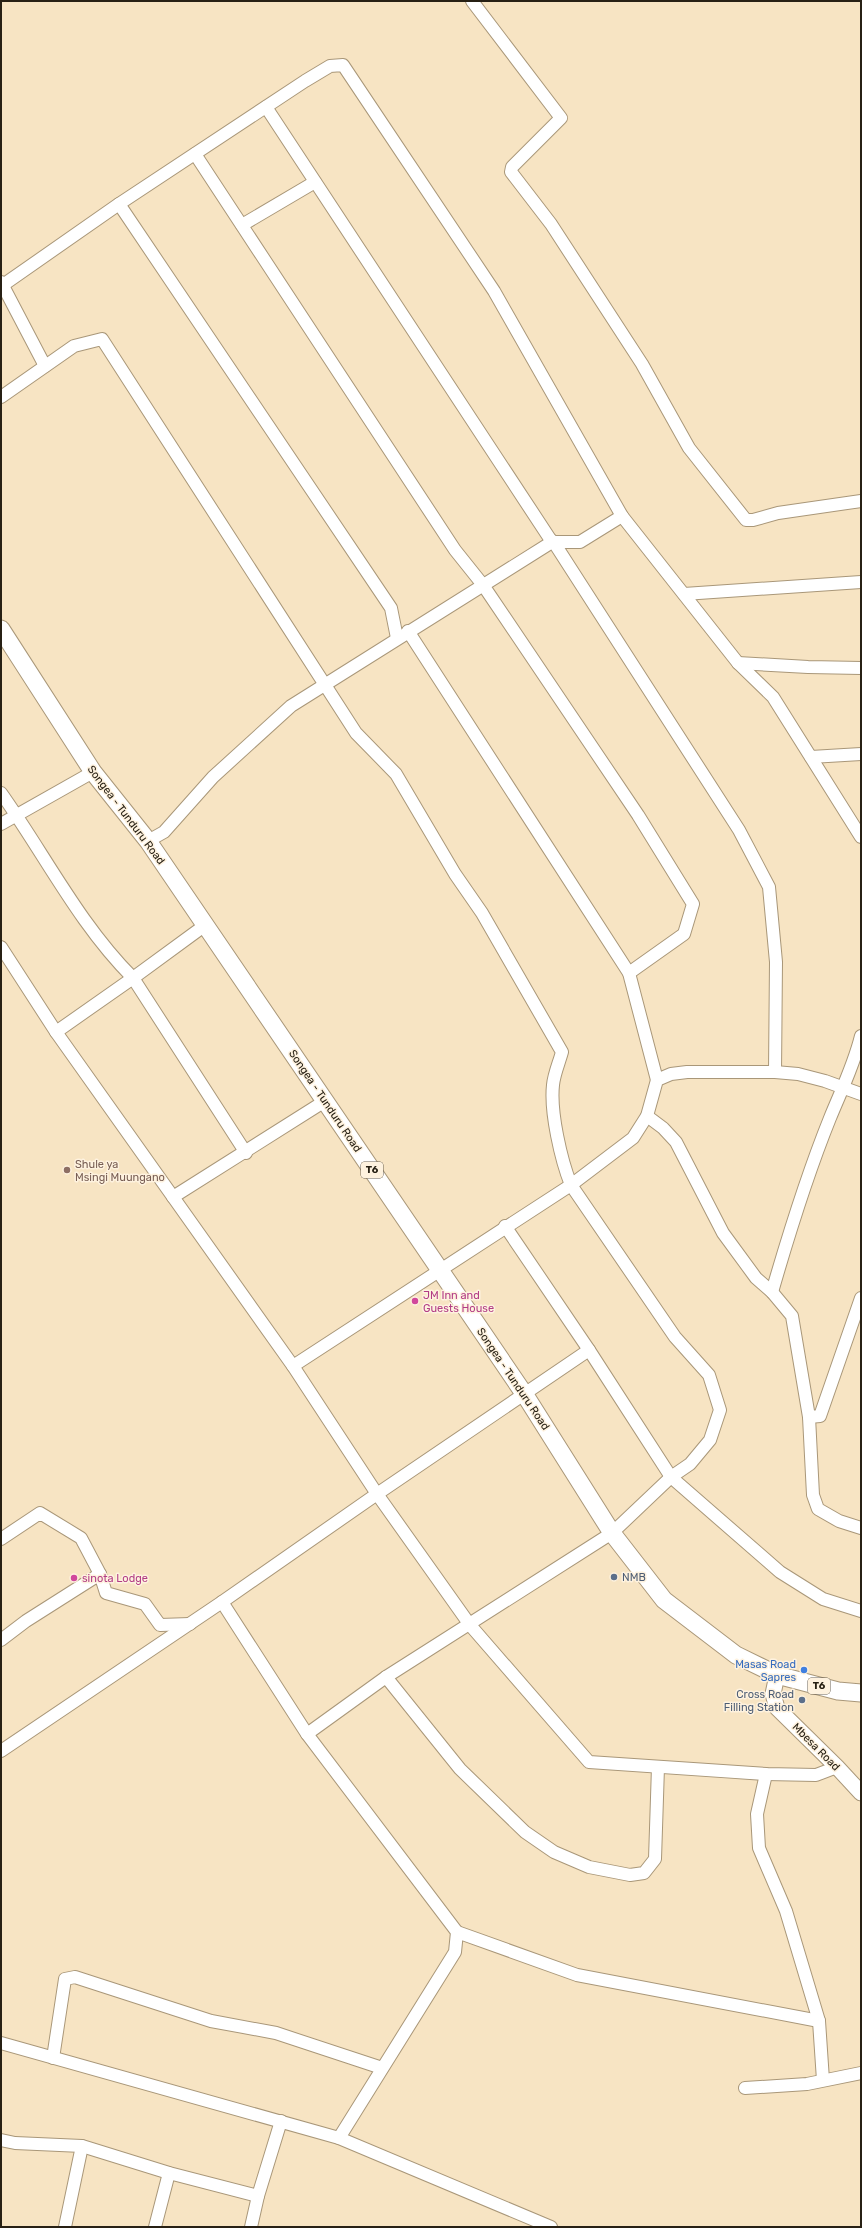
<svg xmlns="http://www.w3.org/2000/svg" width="862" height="2228" font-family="Rubik,sans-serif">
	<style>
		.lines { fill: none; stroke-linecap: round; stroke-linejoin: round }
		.minor-casing { stroke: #a99779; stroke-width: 14 }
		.major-casing { stroke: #a99779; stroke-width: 17 }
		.highway-casing { stroke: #a99779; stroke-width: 19 }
		.minor { stroke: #fff; stroke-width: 12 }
		.major { stroke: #fff; stroke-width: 15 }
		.highway { stroke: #fff; stroke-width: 17 }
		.education-dot { fill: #8d6e63; stroke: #fef2df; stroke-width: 1.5 }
		.hotel-dot { fill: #d1479c; stroke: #fef2df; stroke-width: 1.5 }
		.service-dot { fill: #5c6f8a; stroke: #fef2df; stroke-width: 1.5 }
		.shop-dot { fill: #3f7fe0; stroke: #fef2df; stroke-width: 1.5 }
		.labels { text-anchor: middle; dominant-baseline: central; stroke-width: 3; stroke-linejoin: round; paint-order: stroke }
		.shield { fill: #fef2df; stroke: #685f51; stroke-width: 1 }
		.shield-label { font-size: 10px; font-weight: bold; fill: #272014 }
		.street-label { font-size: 11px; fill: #272014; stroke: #fef2df }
		.education-label { font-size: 11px; fill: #785e54; stroke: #fef2df; text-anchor: start }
		.hotel-label { font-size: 11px; fill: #b23c85; stroke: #fef2df; text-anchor: start }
		.service-label { font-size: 11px; fill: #4e5e75; stroke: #fef2df; text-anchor: start }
		.shop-label { font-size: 11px; fill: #366cbe; stroke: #fef2df; text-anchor: end }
	</style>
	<rect width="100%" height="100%" fill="#f7e4c3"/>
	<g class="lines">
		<g class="minor-casing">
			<g id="minor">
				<polyline points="472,1 561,118 512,167 511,172 551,224 642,364 689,448 746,520 753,520 778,513 861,501"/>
				<polyline points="266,107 552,542"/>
				<polyline points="195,154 455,550 483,585 638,815 693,904 684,934 629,973"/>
				<polyline points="119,204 391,608 397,638"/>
				<polyline points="242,225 315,182"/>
				<polyline points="1,282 45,366"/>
				<polyline points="3,285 119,204 305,81 330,66 343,65 494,291 622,516 738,663 773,697 861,837"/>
				<path d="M 1,397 L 74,346 L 102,339 L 356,733 L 396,774 L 455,874 L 482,913 L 562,1052 C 559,1063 554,1074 553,1085 C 550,1112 561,1160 571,1185 L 675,1337 L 709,1375 L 720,1410 L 710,1440 L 690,1464 L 671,1477 L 612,1533 L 386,1677 L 307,1734"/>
				<polyline points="553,541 739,830 769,887 776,962 775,1072"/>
				<polyline points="684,594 861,582"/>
				<polyline points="408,631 629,973 657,1080"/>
				<polyline points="738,663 808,667 861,668"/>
				<polyline points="811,757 861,754"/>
				<path d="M 1,793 C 45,855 79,924 133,978 L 246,1153"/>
				<polyline points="1,824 93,772"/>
				<polyline points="148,841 164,832 213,777 291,706 552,542 580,542 622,516"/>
				<polyline points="1,947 56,1032 293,1366 377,1494 470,1625 589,1762 766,1774 816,1775 837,1767"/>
				<polyline points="56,1032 133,978 204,926"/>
				<polyline points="647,1116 663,1128 676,1142 723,1233 756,1278 772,1292 792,1316 809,1417 813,1495 818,1509 839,1521 861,1528"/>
				<polyline points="173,1197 325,1101"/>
				<polyline points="505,1226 589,1350 671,1477 780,1572 823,1599 861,1611"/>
				<path d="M 772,1292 C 789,1233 807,1175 830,1118 C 841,1091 854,1065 861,1036"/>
				<polyline points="293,1366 571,1185 633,1138 647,1116 657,1080 671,1074 687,1072 775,1072 798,1074 825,1081 861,1094"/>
				<polyline points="809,1417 820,1416 861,1298"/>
				<polyline points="1,1539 40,1513 81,1538 100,1574 106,1593 145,1604 160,1625 190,1624"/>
				<polyline points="222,1602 307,1734 457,1932 455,1952 339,2138"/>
				<polyline points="1,1640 26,1621 100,1574"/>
				<polyline points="386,1677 460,1769 525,1832 554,1852 589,1867 630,1875 644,1873 655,1859 658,1767"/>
				<polyline points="1,1751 222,1602 377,1494 589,1350"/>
				<polyline points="766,1774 757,1814 759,1848 786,1911 819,2021 823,2080"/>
				<polyline points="457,1932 577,1975 819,2021"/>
				<polyline points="1,2043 339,2138 551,2227"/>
				<polyline points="53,2058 65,1979 75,1977 211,2021 276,2033 382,2068"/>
				<polyline points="745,2088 807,2084 861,2073"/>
				<polyline points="1,2140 15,2143 82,2146 169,2173 258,2196 281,2121"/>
				<polyline points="65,2227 82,2146"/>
				<polyline points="155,2227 169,2173"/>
				<polyline points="251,2227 258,2196"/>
			</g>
		</g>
		<g class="major-casing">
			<polyline id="major" points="777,1675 773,1694 777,1708 837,1767 861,1793"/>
		</g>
		<g class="highway-casing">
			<polyline id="highway" points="1,629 93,772 148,841 525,1395 612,1533 664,1600 736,1655 777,1675 838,1691 861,1693"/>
		</g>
		<use href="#minor" class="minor"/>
		<use href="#major" class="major"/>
		<use href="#highway" class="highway"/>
	</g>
	<circle class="education-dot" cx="67" cy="1170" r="4"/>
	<g class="hotel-dot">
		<circle cx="415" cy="1301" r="4"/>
		<circle cx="74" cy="1578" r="4"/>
	</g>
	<g class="service-dot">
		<circle cx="614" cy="1577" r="4"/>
		<circle cx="802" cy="1700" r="4"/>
	</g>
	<circle class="shop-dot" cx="804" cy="1670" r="4"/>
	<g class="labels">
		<g class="shield">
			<rect x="361" y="1162" width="22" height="16" rx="3"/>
			<rect x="808" y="1678" width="22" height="16" rx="3"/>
		</g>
		<g class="shield-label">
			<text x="372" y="1170">T6</text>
			<text x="819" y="1686">T6</text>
		</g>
		<g class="street-label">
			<text transform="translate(126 815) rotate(53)">Songea - Tunduru Road</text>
			<text transform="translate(325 1101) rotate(56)">Songea - Tunduru Road</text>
			<text transform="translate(513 1379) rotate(56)">Songea - Tunduru Road</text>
			<text transform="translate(816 1747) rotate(45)">Mbesa Road</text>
		</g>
		<g class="education-label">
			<text x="75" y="1164">Shule ya<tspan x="75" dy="13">Msingi Muungano</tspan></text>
		</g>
		<g class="hotel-label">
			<text x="423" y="1295">JM Inn and<tspan x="423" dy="13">Guests House</tspan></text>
			<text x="82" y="1578">sinota Lodge</text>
		</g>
		<g class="service-label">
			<text x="622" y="1577">NMB</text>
			<text x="794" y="1694" text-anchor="end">Cross Road<tspan x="794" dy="13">Filling Station</tspan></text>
		</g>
		<g class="shop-label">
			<text x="796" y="1664">Masas Road<tspan x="796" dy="13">Sapres</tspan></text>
		</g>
	</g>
	<rect width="862" height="2228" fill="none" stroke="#272014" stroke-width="4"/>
</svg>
